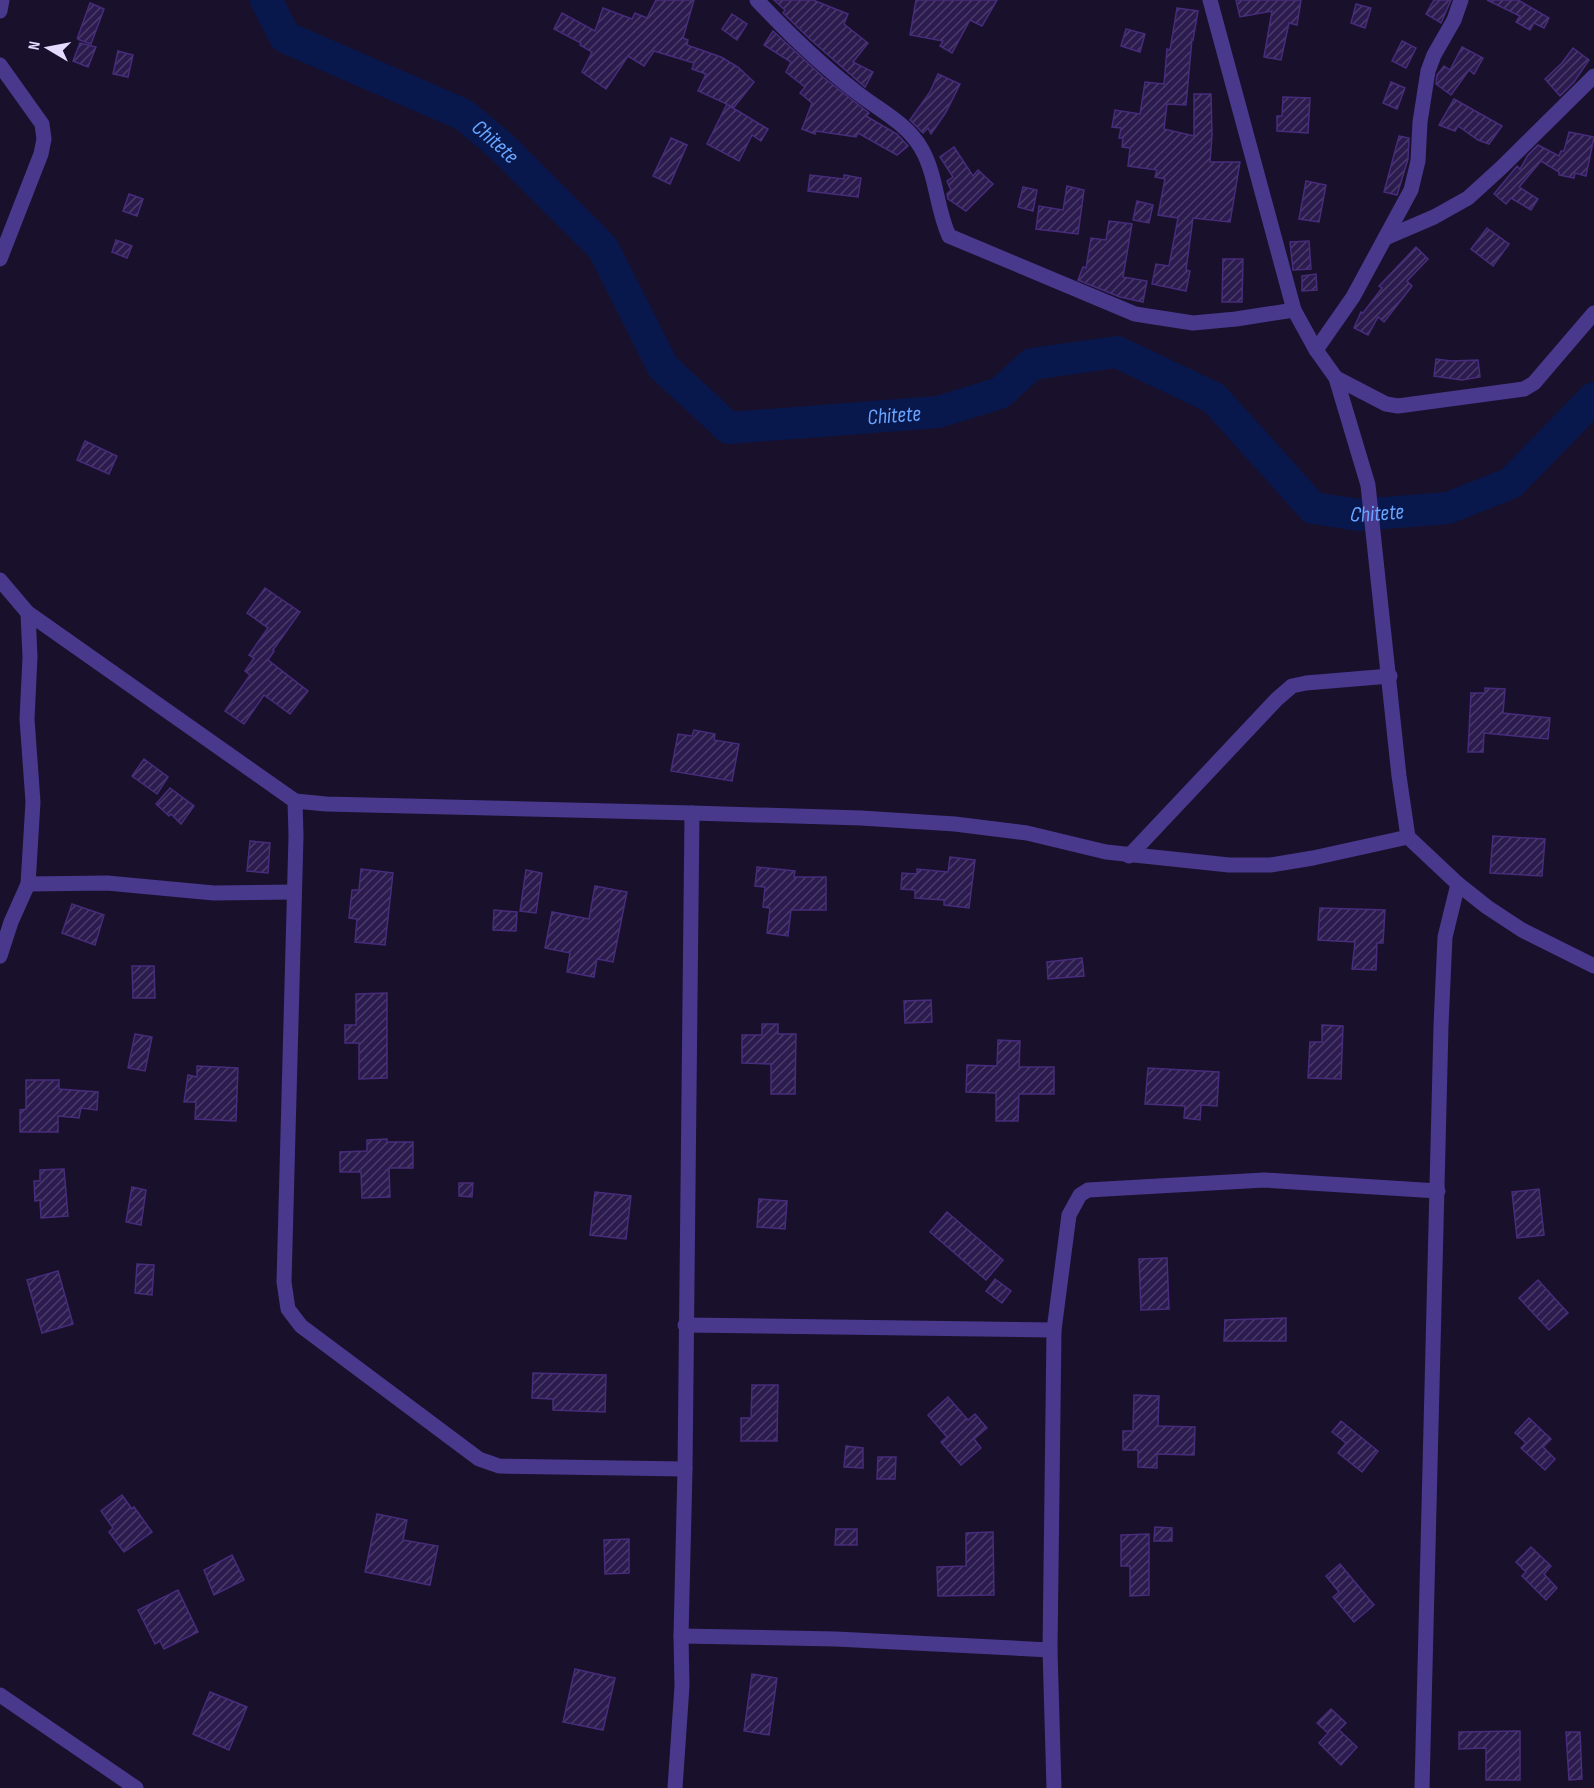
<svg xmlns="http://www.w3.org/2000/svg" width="1594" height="1788" font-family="'Sofia Sans Condensed',sans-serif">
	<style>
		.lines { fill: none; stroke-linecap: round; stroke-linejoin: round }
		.river { stroke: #09184c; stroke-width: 32 }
		.building { fill: url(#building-hatch); stroke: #472c7b; stroke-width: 1.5 }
		.street { stroke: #48398d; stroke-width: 15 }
		.labels { text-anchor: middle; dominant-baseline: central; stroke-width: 6; stroke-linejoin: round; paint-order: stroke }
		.water-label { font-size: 22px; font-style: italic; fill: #69a5ff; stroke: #19102c }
	</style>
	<defs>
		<pattern id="building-hatch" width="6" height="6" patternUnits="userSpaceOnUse" patternTransform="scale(1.5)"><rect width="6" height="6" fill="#2c1b4e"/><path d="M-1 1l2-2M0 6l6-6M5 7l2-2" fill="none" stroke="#4a3c69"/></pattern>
	</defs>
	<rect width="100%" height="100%" fill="#19102c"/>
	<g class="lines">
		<path class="river" id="s1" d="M 266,0 L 285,37 L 464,115 L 501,146 L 603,248 L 663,367 L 729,428 L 938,412 L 1000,393 L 1032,364 L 1117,352 L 1214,398 L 1313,508 L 1359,515 L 1448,508 L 1511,483 L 1594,398"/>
	</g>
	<g class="building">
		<polygon points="656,0 694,0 683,38 688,40 687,45 721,57 738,67 754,82 734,107 728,105 768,129 761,141 752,135 739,161 707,144 727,104 698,91 706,74 692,69 694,63 654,51 644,66 628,56 606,89 582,72 592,52 580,45 581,43 554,29 562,13 595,31 603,8 632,19 635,13 647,18"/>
		<polygon points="774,0 813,0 848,14 844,24 868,43 853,62 873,72 865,87 811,40 783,13 785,10"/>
		<polygon points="916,0 997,0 982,26 970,20 952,53 940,46 943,41 910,35"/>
		<polygon points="1236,0 1301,0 1297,25 1289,23 1281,60 1264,57 1272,11 1240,17"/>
		<polygon points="1434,0 1451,0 1441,23 1426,14"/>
		<polygon points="1487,0 1518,0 1549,18 1544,28 1534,23 1530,30 1516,22 1520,16"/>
		<polygon points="90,3 104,9 91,44 77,39"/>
		<polygon points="1356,4 1371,8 1365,28 1351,23"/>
		<polygon points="1177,8 1198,11 1193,40 1192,39 1186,105 1167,104 1164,129 1194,136 1194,94 1211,94 1212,135 1210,162 1240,162 1230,222 1193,218 1186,270 1190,271 1186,291 1152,284 1156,264 1169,266 1178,218 1158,215 1165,179 1155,177 1157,170 1128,166 1130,148 1122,147 1123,138 1119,138 1121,128 1112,127 1115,110 1140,114 1145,82 1164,84 1167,49 1170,50"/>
		<polygon points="732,14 747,24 737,40 722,29"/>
		<polygon points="1126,29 1145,34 1140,52 1121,46"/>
		<polygon points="773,31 823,77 869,113 866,116 897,134 908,146 897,155 858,133 856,137 816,131 815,134 802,129 812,103 800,93 805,87 786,72 791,62 764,45"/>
		<polygon points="1402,41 1416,48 1406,68 1392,61"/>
		<polygon points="80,43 96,47 88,67 73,61"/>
		<polygon points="1462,47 1483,58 1474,74 1469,70 1451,95 1436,84 1437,75 1444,66 1450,70"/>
		<polygon points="1573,48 1589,60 1574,82 1560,96 1545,79 1562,63"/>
		<polygon points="118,51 133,55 128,77 113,74"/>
		<polygon points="938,74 960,84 946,112 931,134 928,128 923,133 910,120 930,92"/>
		<polygon points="1391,82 1405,88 1397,109 1383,103"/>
		<polygon points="1283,97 1310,98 1308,133 1277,131 1277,116 1282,116"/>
		<polygon points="1454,99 1502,126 1489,144 1478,140 1458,126 1455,131 1439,125"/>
		<polygon points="1569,132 1594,137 1586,176 1575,173 1574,178 1559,175 1559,172 1541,161 1519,187 1538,199 1531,210 1511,198 1506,204 1494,194 1517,166 1520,169 1528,155 1538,145 1559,156 1561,151 1564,151"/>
		<polygon points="1399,136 1409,138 1408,159 1397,195 1384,192"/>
		<polygon points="671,138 687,145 670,184 653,176"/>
		<polygon points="954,147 973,176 978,170 993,184 966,211 948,199 947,194 951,190 947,181 953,177 940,157"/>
		<polygon points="810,175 844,179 844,175 861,178 858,197 808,191"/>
		<polygon points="1306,181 1326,185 1319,222 1299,219"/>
		<polygon points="1067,186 1084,190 1078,234 1036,229 1039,206 1063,210"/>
		<polygon points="1023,187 1037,190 1033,211 1018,207"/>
		<polygon points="129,194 143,199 137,216 123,211"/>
		<polygon points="1137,201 1153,205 1149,223 1133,220"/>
		<polygon points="1109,221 1132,224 1123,277 1147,281 1143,302 1120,297 1078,280 1083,267 1086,268 1091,238 1106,240"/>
		<polygon points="1487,228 1509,244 1493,266 1471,249"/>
		<polygon points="116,240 132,246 127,258 112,252"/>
		<polygon points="1309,241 1311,269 1293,270 1290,242"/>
		<polygon points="1416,247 1428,259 1407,281 1412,286 1384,322 1378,317 1368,335 1354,328 1361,312 1363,313 1382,288 1379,286"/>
		<polygon points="1223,259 1243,259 1242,302 1222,302"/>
		<polygon points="1316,274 1317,290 1302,291 1302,276"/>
		<polygon points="1436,359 1451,361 1478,360 1480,377 1462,380 1434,376"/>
		<polygon points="85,441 117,456 109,474 77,460"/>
		<polygon points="265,588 300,612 273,650 274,651 268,660 308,691 290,714 264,695 244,724 225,711 250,675 245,671 254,658 249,655 268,628 247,613"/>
		<polygon points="1485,688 1505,689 1503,713 1550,718 1548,739 1484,733 1483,752 1468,752 1471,693 1485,693"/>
		<polygon points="694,730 715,734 714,740 739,744 732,781 671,771 678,734 692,736"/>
		<polygon points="144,759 168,777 157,794 132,776"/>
		<polygon points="170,788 194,806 181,824 171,814 169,816 156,804"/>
		<polygon points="1493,836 1545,839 1542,876 1490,873"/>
		<polygon points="250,841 270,843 268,873 247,871"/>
		<polygon points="950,857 975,860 969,908 944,905 944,900 915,898 915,890 901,889 902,873 917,874 917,869 948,872"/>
		<polygon points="757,867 795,871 794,877 826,877 826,910 791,910 788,936 767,933 770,908 763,907 765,887 755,886"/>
		<polygon points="361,869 393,873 385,945 355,942 357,919 349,918 352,890 359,890"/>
		<polygon points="526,870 542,873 536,913 520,911"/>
		<polygon points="595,886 627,892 613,962 597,959 594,977 567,972 570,953 545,948 552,912 589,919"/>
		<polygon points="72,904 104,915 95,945 62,933"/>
		<polygon points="1320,908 1385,910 1383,943 1377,943 1376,970 1352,969 1355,942 1318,940"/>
		<polygon points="494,910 517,912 516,931 493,930"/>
		<polygon points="1082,958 1084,976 1048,979 1047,962"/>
		<polygon points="132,966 154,966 155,998 133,998"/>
		<polygon points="387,993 387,1078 359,1079 359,1043 345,1043 345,1025 356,1025 356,994"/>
		<polygon points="931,1000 932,1022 905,1023 904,1001"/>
		<polygon points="762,1024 778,1024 778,1034 796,1034 795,1094 771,1094 771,1064 742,1063 742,1035 762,1035"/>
		<polygon points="1322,1025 1343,1026 1341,1079 1308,1078 1310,1042 1322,1042"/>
		<polygon points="135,1034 152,1037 145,1071 128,1068"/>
		<polygon points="998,1040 1020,1041 1019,1067 1054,1067 1054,1094 1019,1094 1018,1121 996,1121 996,1093 966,1092 967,1065 997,1066"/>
		<polygon points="197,1066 238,1068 236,1121 195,1119 196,1102 184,1102 188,1075 197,1077"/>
		<polygon points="1148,1068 1219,1072 1217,1106 1201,1105 1200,1120 1184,1118 1185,1106 1145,1104"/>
		<polygon points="26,1080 59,1080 59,1089 98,1092 97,1110 81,1108 79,1118 58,1116 58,1132 20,1132 20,1110 26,1109"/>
		<polygon points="387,1139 387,1142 413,1142 413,1168 389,1168 390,1197 362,1198 361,1172 340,1172 340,1152 367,1151 367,1140"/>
		<polygon points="64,1169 68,1216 41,1218 40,1200 35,1201 34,1181 40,1181 40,1170"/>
		<polygon points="459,1183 473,1183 472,1197 459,1196"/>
		<polygon points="132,1187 146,1190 141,1225 126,1222"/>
		<polygon points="1539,1189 1544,1235 1517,1238 1512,1192"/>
		<polygon points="595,1192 631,1196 626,1239 590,1235"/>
		<polygon points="759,1199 787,1201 785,1229 757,1227"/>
		<polygon points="947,1212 1003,1260 986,1280 930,1232"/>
		<polygon points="1167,1258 1169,1309 1141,1310 1139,1259"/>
		<polygon points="137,1264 154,1265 152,1295 135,1293"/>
		<polygon points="58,1271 73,1324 42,1333 27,1280"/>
		<polygon points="995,1279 1011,1291 1002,1303 986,1291"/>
		<polygon points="1538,1280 1568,1313 1549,1330 1519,1298"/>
		<polygon points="1286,1318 1286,1341 1224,1341 1225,1320"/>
		<polygon points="533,1373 606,1375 605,1412 553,1410 553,1399 532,1398"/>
		<polygon points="752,1385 778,1385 777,1441 741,1441 741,1418 751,1418"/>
		<polygon points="1134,1395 1159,1396 1158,1426 1195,1427 1194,1455 1157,1454 1157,1468 1138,1467 1138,1450 1123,1450 1123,1431 1133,1431"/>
		<polygon points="948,1397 968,1420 975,1414 987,1428 974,1439 981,1448 961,1465 941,1442 947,1437 928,1415"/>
		<polygon points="1529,1418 1551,1439 1543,1447 1555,1459 1545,1470 1521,1448 1526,1443 1515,1433"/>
		<polygon points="1341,1421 1378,1451 1362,1472 1338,1453 1346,1443 1332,1432"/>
		<polygon points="846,1446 863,1448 863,1468 844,1467"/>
		<polygon points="878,1457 896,1457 895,1479 877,1479"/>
		<polygon points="122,1495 132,1509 134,1507 152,1532 124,1552 109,1532 113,1528 101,1511"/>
		<polygon points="377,1514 407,1520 403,1540 438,1546 430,1585 365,1572"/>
		<polygon points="1155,1527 1172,1528 1172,1541 1154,1541"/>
		<polygon points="836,1529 857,1529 857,1545 835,1545"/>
		<polygon points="993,1532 994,1595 938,1596 937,1567 966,1566 966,1533"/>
		<polygon points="1149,1534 1149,1595 1130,1596 1130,1566 1121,1566 1121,1535"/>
		<polygon points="629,1539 629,1573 605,1574 604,1540"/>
		<polygon points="1531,1547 1551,1566 1544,1574 1557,1588 1546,1600 1522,1576 1526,1572 1516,1562"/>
		<polygon points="232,1555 244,1580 214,1595 204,1570"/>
		<polygon points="1340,1564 1374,1605 1354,1622 1333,1597 1339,1592 1326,1576"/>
		<polygon points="178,1590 198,1632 164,1649 160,1641 155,1644 138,1610"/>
		<polygon points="575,1669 615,1678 603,1730 563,1722"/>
		<polygon points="752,1674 777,1678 769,1735 744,1731"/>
		<polygon points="210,1692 247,1707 229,1750 193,1734"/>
		<polygon points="1331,1709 1346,1723 1339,1730 1357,1747 1341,1765 1319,1743 1328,1733 1317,1723"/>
		<polygon points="1520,1731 1520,1780 1486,1780 1486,1748 1459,1749 1459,1732"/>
		<polygon points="1566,1732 1580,1732 1582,1779 1569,1780"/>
	</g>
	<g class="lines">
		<g class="street">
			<path d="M 757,0 C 787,32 820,64 855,91 C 877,109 906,122 921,148 C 937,175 936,208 949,236 L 1135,314 L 1193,323 L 1236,319 L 1294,310"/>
			<polyline points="1210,0 1294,310 1316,350 1336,378 1368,485 1399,776 1408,837 1458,884"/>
			<polyline points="0,11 2,0"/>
			<polyline points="0,65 42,124 44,139 41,154 0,259"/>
			<polyline points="1385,238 1434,217 1468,198 1502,167 1594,76"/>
			<polyline points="1316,350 1353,297 1411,190 1418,161 1420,122 1428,71 1434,55 1454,20 1461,0"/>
			<polyline points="1336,378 1386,404 1398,406 1524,389 1534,383 1594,313"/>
			<polyline points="0,580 28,613 295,801"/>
			<polyline points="1129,856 1277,699 1292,686 1306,683 1390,676"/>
			<polyline points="28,884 107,883 214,893 294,892"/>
			<polyline points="0,956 11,922 28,884 33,802 27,719 30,657 28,613"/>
			<polyline points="685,1325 1054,1330"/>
			<polyline points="685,1469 499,1466 479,1459 301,1326 288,1309 284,1282 296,836 295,801 326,804 692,813 861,818 955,824 1027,833 1106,852 1229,865 1270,865 1313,858 1408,837"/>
			<polyline points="681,1636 836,1639 1050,1650"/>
			<polyline points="0,1695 136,1788"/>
			<polyline points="675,1788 682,1686 681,1636 685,1469 692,813"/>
			<polyline points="1054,1788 1050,1650 1054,1330 1069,1215 1080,1195 1088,1190 1264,1180 1438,1191"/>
			<polyline points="1422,1788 1441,1026 1445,937 1458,884 1487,907 1522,930 1594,966"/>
		</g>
	</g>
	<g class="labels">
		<g class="water-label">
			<text stroke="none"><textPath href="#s1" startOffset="278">Chitete</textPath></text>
			<text stroke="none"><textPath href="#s1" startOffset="818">Chitete</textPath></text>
			<text stroke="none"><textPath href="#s1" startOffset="1376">Chitete</textPath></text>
		</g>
	</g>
	<g transform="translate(48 48) rotate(280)" stroke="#19102c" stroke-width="4.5" paint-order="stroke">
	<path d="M0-4.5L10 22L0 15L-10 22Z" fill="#e4dbff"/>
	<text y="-9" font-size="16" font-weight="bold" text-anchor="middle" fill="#e4dbff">N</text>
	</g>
</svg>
